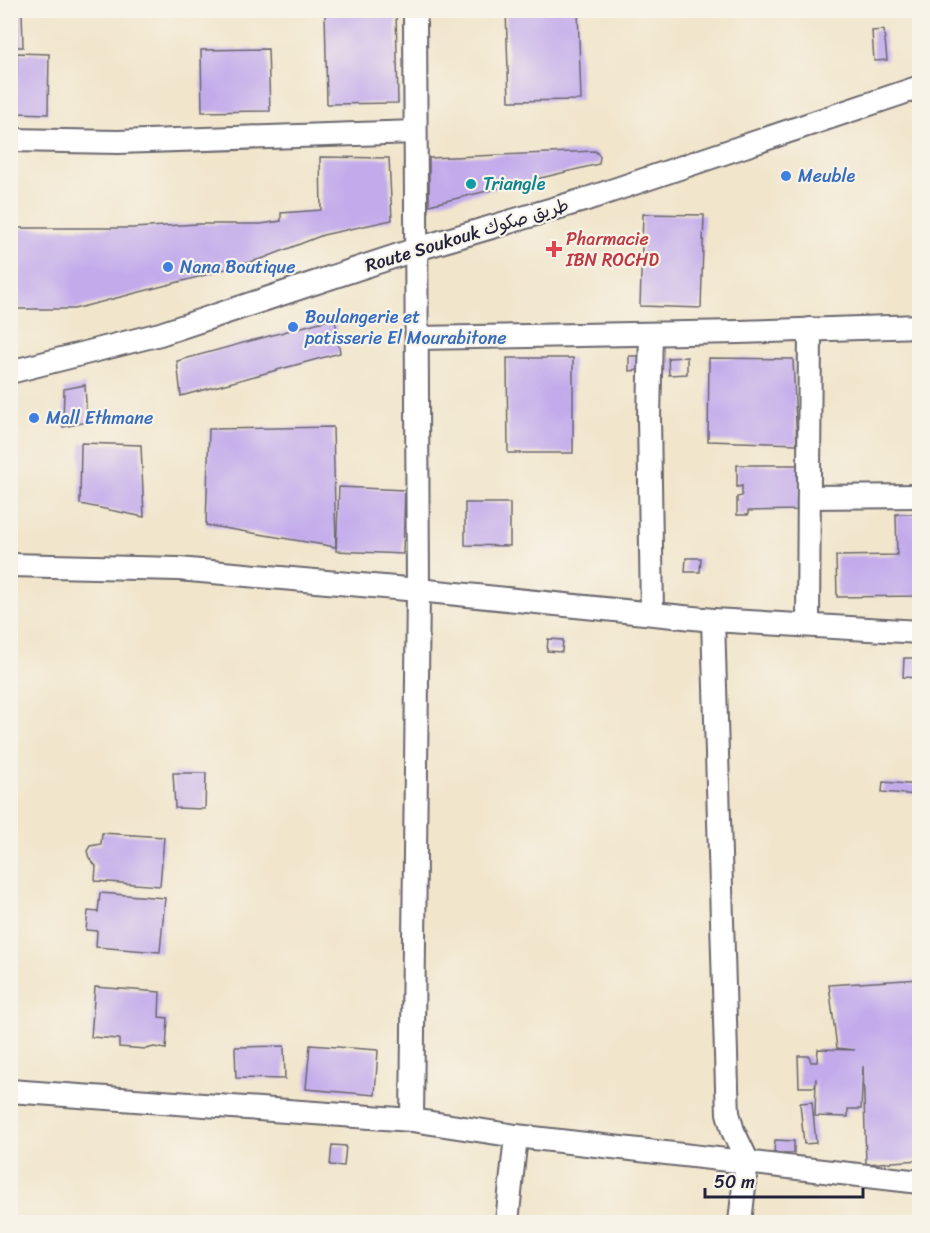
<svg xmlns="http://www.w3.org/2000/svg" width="930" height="1233" font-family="Sriracha,'Playpen Sans Arabic',sans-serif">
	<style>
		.building { fill: #c3abeb }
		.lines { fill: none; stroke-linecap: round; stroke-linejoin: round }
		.minor-casing { stroke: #6a666d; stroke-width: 26 }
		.minor { stroke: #fff; stroke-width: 22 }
		.shop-dot { fill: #3f7fe0; stroke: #f7f3e8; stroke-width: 2 }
		.culture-dot { fill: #0f9aa8; stroke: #f7f3e8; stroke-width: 2 }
		.health-dot { fill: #e0444e; stroke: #f7f3e8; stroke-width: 2 }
		.labels { text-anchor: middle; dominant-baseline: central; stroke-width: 4.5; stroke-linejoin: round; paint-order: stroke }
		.shop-label { font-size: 18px; fill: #366cbe; stroke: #f7f3e8; text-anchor: start }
		.culture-label { font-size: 18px; fill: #0d838f; stroke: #f7f3e8; text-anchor: start }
		.street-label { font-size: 18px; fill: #22223b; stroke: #f7f3e8 }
		.health-label { font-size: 18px; fill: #be3a42; stroke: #f7f3e8; text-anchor: start }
	</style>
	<rect width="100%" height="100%" fill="#f7f3e8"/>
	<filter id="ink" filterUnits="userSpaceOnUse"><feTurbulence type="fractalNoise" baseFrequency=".0167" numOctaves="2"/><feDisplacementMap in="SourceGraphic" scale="12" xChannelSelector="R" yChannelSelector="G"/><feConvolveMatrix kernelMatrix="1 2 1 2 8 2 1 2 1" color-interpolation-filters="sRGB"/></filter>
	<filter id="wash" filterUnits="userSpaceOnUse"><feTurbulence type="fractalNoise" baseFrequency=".008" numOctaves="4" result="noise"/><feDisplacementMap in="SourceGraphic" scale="24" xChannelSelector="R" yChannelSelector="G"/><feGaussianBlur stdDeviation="1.35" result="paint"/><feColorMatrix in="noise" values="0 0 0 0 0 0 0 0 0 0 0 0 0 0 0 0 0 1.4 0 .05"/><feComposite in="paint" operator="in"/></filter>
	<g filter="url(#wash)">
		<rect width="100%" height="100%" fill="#f1e5cb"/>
		<g id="blocks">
			<g class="building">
				<polygon points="10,10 22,10 23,47 10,47"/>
				<polygon points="325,10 396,10 398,103 327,104"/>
				<polygon points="506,10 578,10 581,100 509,101"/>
				<polygon points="884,30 887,60 874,61 872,31"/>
				<polygon points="268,49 270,111 202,112 201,50"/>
				<polygon points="17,53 49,54 48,114 16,113"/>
				<polygon points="595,151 600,156 599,164 429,205 429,158"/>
				<polygon points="320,157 389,158 392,220 323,235 264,258 198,277 74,309 10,309 10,228 133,228 197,224 261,224 281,221 281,213 321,210"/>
				<polygon points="643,214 704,215 701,308 640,306"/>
				<polygon points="335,318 340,353 181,396 177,361"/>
				<polygon points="629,356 640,356 641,370 629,371"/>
				<polygon points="687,357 687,374 669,375 668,358"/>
				<polygon points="507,358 573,358 573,453 508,453"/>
				<polygon points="709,358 793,359 797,444 708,441"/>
				<polygon points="85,385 87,422 63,427 64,389"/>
				<polygon points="333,427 336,547 206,525 209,429"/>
				<polygon points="81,443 141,445 144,517 80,504"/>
				<polygon points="737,465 800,465 800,510 748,511 748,515 737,515 737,497 742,496 742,486 737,487"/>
				<polygon points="339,487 405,490 403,554 336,551"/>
				<polygon points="465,503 510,503 510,546 465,545"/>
				<polygon points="896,514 920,514 920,596 837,597 836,556 897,555"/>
				<polygon points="686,558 701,558 700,572 685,572"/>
				<polygon points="548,639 563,640 562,652 547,651"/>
				<polygon points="904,658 920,658 920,678 903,677"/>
				<polygon points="173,773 206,773 205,809 175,808"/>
				<polygon points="883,782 919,785 918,795 882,792"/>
				<polygon points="102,833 164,837 160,886 95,881 96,866 89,858 87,851 90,846 101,844"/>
				<polygon points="100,893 165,898 160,952 96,947 97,931 86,930 88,911 98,912"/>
				<polygon points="920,979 920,1160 866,1164 863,1066 861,1109 848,1109 848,1117 815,1116 816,1078 815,1087 799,1087 798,1056 809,1056 811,1062 817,1062 818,1049 855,1050 837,1048 829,985"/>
				<polygon points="95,987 160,992 159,1017 168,1018 166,1049 154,1047 146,1049 119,1047 119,1039 91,1037"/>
				<polygon points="310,1045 378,1050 375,1095 306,1089"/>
				<polygon points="284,1046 285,1079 236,1078 235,1047"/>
				<polygon points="812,1102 816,1143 804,1144 800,1103"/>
				<polygon points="775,1140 794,1141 794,1153 774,1153"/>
				<polygon points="332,1145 346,1146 344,1166 330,1165"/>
			</g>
		</g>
	</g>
	<g filter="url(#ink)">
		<use href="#blocks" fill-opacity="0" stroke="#6a666d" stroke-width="1.5"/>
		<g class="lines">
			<g class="minor-casing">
				<g id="minor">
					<polyline points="10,140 118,142 415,132"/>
					<polyline points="651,334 649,417 652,613"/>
					<polyline points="417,338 739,332 920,326"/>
					<polyline points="10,372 160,334 417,249 587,199 920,87"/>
					<polyline points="809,497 920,496"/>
					<polyline points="10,565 178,569 418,590 713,620 920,632"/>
					<polyline points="713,620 727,1087 728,1113 733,1131 747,1160 740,1222"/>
					<polyline points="808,625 810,329"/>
					<polyline points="10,1091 412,1120 516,1136 920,1182"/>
					<polyline points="412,1120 418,590 415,10"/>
					<polyline points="507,1222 516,1136"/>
				</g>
			</g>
			<use href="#minor" class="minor"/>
		</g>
	</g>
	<g class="shop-dot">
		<circle cx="786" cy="176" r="6"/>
		<circle cx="168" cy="267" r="6"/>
		<circle cx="293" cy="327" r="6"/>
		<circle cx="34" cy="418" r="6"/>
	</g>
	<circle class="culture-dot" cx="471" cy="184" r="6"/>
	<path class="health-dot" d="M551 240h6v6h6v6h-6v6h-6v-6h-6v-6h6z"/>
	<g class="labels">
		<g class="shop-label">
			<text x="798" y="176">Meuble</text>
			<text x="180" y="267">Nana Boutique</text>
			<text x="305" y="317">Boulangerie et<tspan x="305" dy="21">patisserie El Mourabitone</tspan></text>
			<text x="46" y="418">Mall Ethmane</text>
		</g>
		<g class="culture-label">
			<text x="483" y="184">Triangle</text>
		</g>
		<g class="street-label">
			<text transform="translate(467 235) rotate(-17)">Route Soukouk طريق صكوك</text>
		</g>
		<g class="health-label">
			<text x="566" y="239">Pharmacie<tspan x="566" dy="21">IBN ROCHD</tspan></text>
		</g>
	</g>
	<rect width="930" height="1233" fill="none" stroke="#f7f3e8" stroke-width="36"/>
	<path d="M705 1188v9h158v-9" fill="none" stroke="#22223b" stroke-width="3"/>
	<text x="714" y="1188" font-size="18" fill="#22223b" stroke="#f7f3e8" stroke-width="4.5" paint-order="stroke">50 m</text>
</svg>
